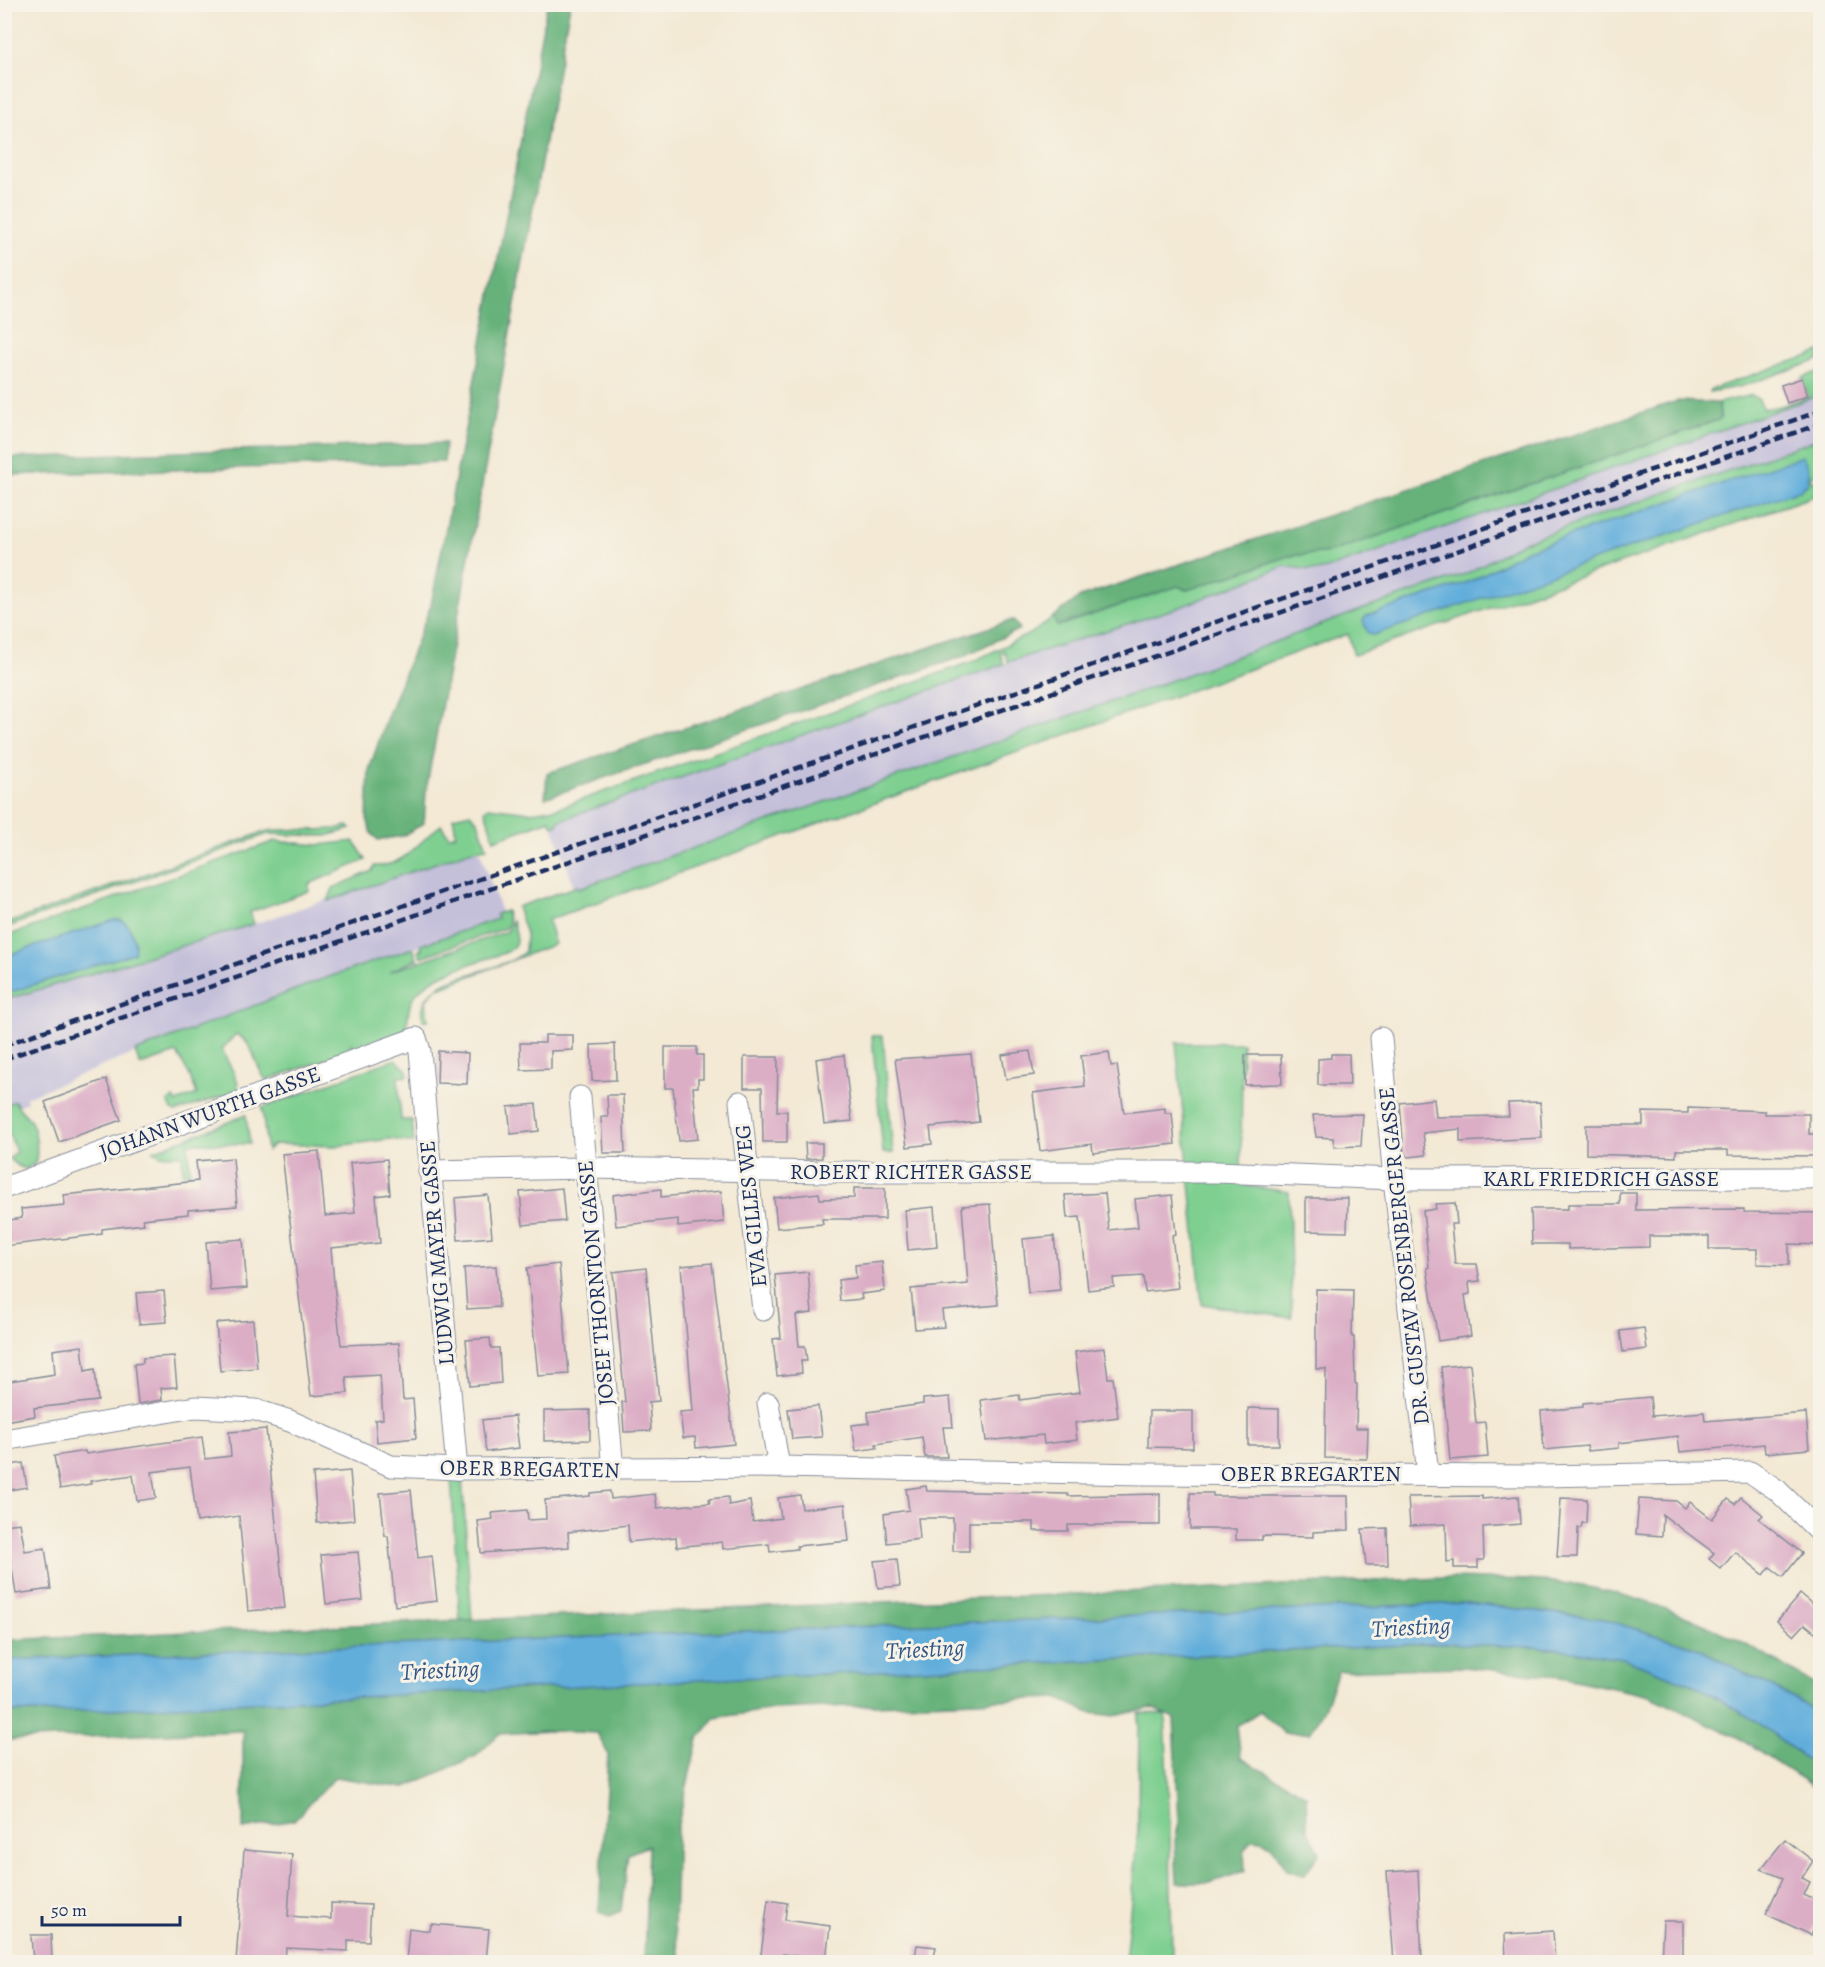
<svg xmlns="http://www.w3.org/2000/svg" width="1825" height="1967" font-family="Alegreya,serif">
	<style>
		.industrial { fill: #c5c0da }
		.green { fill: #7ecf90; stroke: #4c7f77; stroke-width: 1.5 }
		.forest { fill: #66b27a; stroke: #40706c; stroke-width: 1.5 }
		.water { fill: #62aedb; stroke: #3e6e9c; stroke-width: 1.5 }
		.building { fill: #dbaec6 }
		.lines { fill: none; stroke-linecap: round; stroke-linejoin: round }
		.minor-casing { stroke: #878c99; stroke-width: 23 }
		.minor { stroke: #fff; stroke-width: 21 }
		.rail { stroke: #1b2f5e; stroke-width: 4.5; stroke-dasharray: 9 4.5; stroke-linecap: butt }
		.labels { text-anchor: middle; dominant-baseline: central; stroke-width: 6; stroke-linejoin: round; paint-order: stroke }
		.street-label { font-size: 22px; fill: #1b2f5e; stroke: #f7f3e8 }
		.water-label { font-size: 24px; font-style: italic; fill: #305584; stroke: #f7f3e8 }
	</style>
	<rect width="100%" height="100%" fill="#f7f3e8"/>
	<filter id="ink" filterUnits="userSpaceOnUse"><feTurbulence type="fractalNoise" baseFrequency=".0167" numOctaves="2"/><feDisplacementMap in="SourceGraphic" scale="12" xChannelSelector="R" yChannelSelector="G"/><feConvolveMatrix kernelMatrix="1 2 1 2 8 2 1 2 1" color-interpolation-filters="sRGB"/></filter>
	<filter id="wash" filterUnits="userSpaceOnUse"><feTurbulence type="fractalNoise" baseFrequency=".008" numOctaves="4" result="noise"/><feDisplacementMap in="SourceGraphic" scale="24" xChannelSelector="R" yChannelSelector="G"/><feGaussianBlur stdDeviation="1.35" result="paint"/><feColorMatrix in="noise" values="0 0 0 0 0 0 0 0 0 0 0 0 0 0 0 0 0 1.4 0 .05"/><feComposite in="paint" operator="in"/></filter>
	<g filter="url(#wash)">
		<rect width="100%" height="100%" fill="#f3e9d4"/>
		<g class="industrial">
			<polygon points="1820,395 1820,443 1817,439 1521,543 1468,573 1361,610 1167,682 579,889 578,886 574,887 553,826 558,824 557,821 1004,664 1183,606 1285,566 1316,571 1327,569"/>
			<polygon points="470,851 480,851 501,912 496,914 497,918 237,1012 26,1097 27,1102 17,1106 15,1101 5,1105 5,995 7,994 9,999 254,924"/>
		</g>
		<g class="green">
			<polygon points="1820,352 1820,359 1813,362 1743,386 1710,392 1711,389"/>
			<polygon points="1820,371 1820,395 1327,569 1317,571 1285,566 1183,606 1008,662 1004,651 1000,653 1004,664 558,821 558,824 553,826 550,820 494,840 485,810 489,807 530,812 558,808 974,661 1033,632 1053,617 1058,626 1178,586 1187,590 1289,556 1331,552 1721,419 1718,403 1752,395 1759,400 1763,409 1781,406 1808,396 1802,378"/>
			<path d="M 1818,439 L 1820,443 L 1820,474 L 1811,475 L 1811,482 L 1820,481 L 1820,494 L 1354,655 L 1348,634 L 548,920 L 555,944 L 436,989 L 426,1000 L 428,1020 L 423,1020 C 415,969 500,978 525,951 L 526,934 L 517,907 L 578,886 L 579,888 L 1167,682 L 1361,610 L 1468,573 L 1521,543 Z"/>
			<path d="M 470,813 L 478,821 L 487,848 L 470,851 L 328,901 L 333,888 L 372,871 L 374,866 C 403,868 420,840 441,825 L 449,836 L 456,834 L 453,817 Z"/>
			<path d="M 348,826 L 351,829 L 326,836 L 268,834 L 5,928 L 5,924 L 264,832 C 292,826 320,834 348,826 Z"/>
			<polygon points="275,841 319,845 354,841 366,860 309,884 309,891 250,912 254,924 8,999 7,994 5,995 4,937"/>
			<polygon points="506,911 509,923 506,928 421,957 418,950 422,949 421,945 497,919 496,914"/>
			<path d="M 512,921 C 517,935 521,943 507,952 C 480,962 426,973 412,1000 C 407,1010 409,1022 404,1032 L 355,1050 L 352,1043 L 350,1045 L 352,1051 L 266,1080 C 252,1062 257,1046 236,1034 L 222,1049 C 226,1063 240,1076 238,1091 L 176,1112 L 172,1110 L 168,1101 L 174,1098 L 176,1102 L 197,1094 L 190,1076 L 177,1053 L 140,1065 L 135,1052 L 323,979 L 413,948 L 417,959 L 389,972 L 508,931 Z"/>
			<polygon points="872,1036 883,1036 893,1153 883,1153"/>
			<polygon points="1176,1043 1242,1043 1241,1185 1289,1192 1292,1318 1202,1304"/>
			<polygon points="395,1059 407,1070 408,1076 398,1077 401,1120 412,1120 414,1143 391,1139 337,1146 274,1144 267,1151 262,1108"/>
			<path d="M 15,1101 C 18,1109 25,1113 30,1120 C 37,1132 38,1149 36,1162 L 27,1169 L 20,1167 L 9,1159 L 16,1152 L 9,1134 L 5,1135 L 5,1105 Z"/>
			<polygon points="246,1115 250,1144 188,1143 190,1173 183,1173 182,1155 160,1155 153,1151"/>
			<polygon points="451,1479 462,1479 472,1621 460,1622"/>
			<polygon points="1139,1713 1165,1714 1170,1828 1172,1962 1125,1962 1138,1830"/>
		</g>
		<g class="forest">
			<polygon points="547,5 570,5 426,791 424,823 403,836 378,840 371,833 367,818 369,770 387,717 431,605"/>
			<polygon points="1677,401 1718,403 1721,419 1331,552 1289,556 1187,590 1178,586 1057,626 1053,617 1080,597"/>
			<polygon points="445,443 444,462 5,475 5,458"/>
			<polygon points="1013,620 1020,629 964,656 545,798 547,773"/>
			<path d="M 1444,1578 C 1490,1579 1537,1578 1582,1586 C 1669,1601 1746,1641 1820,1688 L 1820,1717 L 1803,1703 L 1697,1648 L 1603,1619 L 1468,1603 L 5,1660 L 4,1640 Z"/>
			<path d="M 1443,1643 L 1553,1648 L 1623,1658 L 1699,1687 L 1759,1723 L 1820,1770 L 1820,1791 L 1737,1737 L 1650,1696 L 1556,1676 L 1462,1667 L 1338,1671 L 1323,1711 L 1310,1733 L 1284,1733 L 1260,1711 L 1237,1726 L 1241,1758 L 1306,1795 L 1307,1829 L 1320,1853 L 1304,1875 L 1287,1870 C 1277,1854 1272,1839 1251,1840 L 1244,1850 L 1245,1871 L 1210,1883 L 1177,1883 L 1175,1841 L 1179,1822 L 1174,1718 L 1152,1708 L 1114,1716 L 1090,1713 L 1057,1698 L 774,1709 L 715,1718 L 698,1739 L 677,1828 L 674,1927 L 681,1962 L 644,1962 L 648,1846 L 628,1854 L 621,1911 L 609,1916 L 599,1912 L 608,1754 L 597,1733 L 550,1731 L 499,1734 L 476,1756 L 404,1788 L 335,1777 L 294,1820 L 243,1829 L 243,1731 L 5,1740 L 4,1712 L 54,1712 Z"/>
		</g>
		<g class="water">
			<polygon points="1803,456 1809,471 1808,484 1800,490 1373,635 1368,633 1363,621 1366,616 1471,581 1527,550"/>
			<path d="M 114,920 L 121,920 C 131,925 137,943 134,953 L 5,994 L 5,956 Z"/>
			<polygon points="1468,1603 1603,1619 1697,1648 1803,1703 1820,1717 1820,1770 1759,1723 1699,1687 1623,1658 1553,1648 1443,1643 54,1712 5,1712 5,1660"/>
		</g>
		<g id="blocks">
			<g class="building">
				<polygon points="1802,378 1808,396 1787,403 1781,385"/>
				<polygon points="545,1035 573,1035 573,1050 551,1051 551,1069 521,1070 520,1043 545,1043"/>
				<polygon points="615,1044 616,1080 592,1081 591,1045"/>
				<polygon points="665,1047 697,1047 697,1055 703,1055 703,1079 698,1079 698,1087 693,1087 698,1139 679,1141 673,1088 665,1088"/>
				<polygon points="438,1051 468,1053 467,1084 437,1083"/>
				<polygon points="1030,1051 1034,1075 1006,1079 1002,1055"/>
				<polygon points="1109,1052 1111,1066 1117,1065 1124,1113 1165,1108 1165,1113 1172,1113 1175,1144 1093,1153 1092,1144 1040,1151 1033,1093 1085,1086 1081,1056"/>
				<polygon points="971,1054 979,1122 930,1127 932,1144 907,1147 895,1059"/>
				<polygon points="1331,1054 1349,1054 1350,1085 1318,1085 1318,1059 1331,1058"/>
				<polygon points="844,1055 852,1121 824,1124 816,1059"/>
				<polygon points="1245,1055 1281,1055 1282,1084 1245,1085"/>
				<polygon points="744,1057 778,1057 777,1111 787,1111 787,1142 763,1142 762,1088 744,1088"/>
				<polygon points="106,1079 121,1120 59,1142 45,1102"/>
				<polygon points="607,1095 623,1095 625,1153 603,1153 601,1117 608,1117"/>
				<polygon points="1434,1099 1436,1117 1509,1116 1508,1103 1540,1102 1542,1138 1460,1142 1460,1129 1423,1133 1426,1155 1409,1157 1404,1152 1400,1103"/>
				<polygon points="536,1104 539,1131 511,1134 508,1107"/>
				<polygon points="1688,1108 1765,1111 1765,1114 1809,1114 1809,1134 1821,1134 1821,1156 1728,1155 1728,1150 1676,1150 1676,1157 1586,1154 1586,1125 1643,1125 1643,1112 1688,1113"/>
				<polygon points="1363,1114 1361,1146 1334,1147 1333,1138 1316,1137 1313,1115"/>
				<polygon points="805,1143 822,1143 822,1158 806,1159"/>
				<polygon points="319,1151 325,1216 355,1213 350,1163 387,1159 390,1194 376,1196 380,1243 331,1248 334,1284 341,1345 399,1343 403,1400 413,1399 416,1438 377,1442 375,1420 383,1419 380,1375 346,1377 348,1393 311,1396 282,1154"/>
				<polygon points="233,1158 237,1206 188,1210 188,1214 143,1219 144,1224 102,1229 102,1234 4,1246 4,1221 22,1218 21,1209 65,1205 64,1195 198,1181 196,1161"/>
				<polygon points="562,1188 565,1221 523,1225 520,1192"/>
				<polygon points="854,1188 885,1188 885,1219 822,1219 823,1224 777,1228 774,1198 819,1193 820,1199 854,1198"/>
				<polygon points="661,1189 661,1197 721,1191 724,1222 678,1227 678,1219 616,1226 613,1195"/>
				<polygon points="1105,1193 1109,1230 1138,1227 1135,1199 1172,1195 1176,1234 1172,1235 1178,1288 1145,1292 1143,1276 1113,1278 1114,1287 1088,1290 1080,1217 1067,1218 1065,1195"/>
				<polygon points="1620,1193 1636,1193 1636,1210 1744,1209 1744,1212 1821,1213 1821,1245 1789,1244 1789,1265 1757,1264 1757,1249 1709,1249 1709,1236 1649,1236 1649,1247 1568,1249 1568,1244 1532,1244 1531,1209 1568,1209 1568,1204 1620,1204"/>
				<polygon points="488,1195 492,1237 458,1240 455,1198"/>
				<polygon points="1306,1198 1348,1198 1347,1232 1306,1231"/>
				<polygon points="1455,1203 1457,1224 1451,1224 1455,1264 1477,1264 1480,1281 1469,1282 1470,1294 1465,1295 1471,1336 1438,1341 1427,1268 1429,1267 1423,1211 1436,1209 1435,1204"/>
				<polygon points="990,1204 998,1305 942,1310 944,1327 915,1329 911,1289 968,1284 962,1206"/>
				<polygon points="934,1207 937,1247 908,1250 905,1210"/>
				<polygon points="1054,1236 1060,1290 1028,1293 1023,1239"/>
				<polygon points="243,1239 247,1288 210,1291 206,1242"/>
				<polygon points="882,1262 885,1291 861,1294 862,1299 840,1301 838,1280 856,1278 855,1265"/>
				<polygon points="712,1263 734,1444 696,1448 695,1437 683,1438 680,1412 693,1411 681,1266"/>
				<polygon points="559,1264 569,1374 538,1376 527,1268"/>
				<polygon points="496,1266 499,1307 467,1309 464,1268"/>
				<polygon points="646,1268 659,1401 649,1402 651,1431 624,1432 622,1402 625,1402 613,1272"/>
				<polygon points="808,1272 812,1313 796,1315 799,1346 805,1346 807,1361 801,1361 802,1373 777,1376 773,1339 781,1338 775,1275"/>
				<polygon points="1316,1289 1353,1290 1352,1337 1354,1337 1355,1384 1357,1384 1356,1428 1368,1428 1367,1459 1325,1458 1326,1369 1316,1369"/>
				<polygon points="164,1291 167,1322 139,1324 136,1293"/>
				<polygon points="253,1320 257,1368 220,1371 216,1323"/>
				<polygon points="1644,1328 1647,1349 1623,1352 1620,1331"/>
				<polygon points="490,1338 491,1348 499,1348 501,1383 470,1386 466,1340"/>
				<polygon points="82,1346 85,1371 95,1369 98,1401 34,1408 35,1416 4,1421 4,1382 55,1374 53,1350"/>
				<polygon points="1104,1348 1108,1378 1113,1378 1118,1417 1075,1423 1077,1440 1044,1444 1043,1435 986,1441 981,1400 1019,1395 1020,1400 1080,1392 1075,1352"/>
				<polygon points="174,1356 177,1387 161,1388 162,1400 138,1404 134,1364 143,1363 143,1358"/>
				<polygon points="1470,1364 1476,1423 1485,1422 1488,1457 1450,1460 1441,1367"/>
				<polygon points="950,1397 953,1427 943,1427 947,1457 925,1457 922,1437 876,1444 877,1448 856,1451 852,1425 869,1423 868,1412 923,1404 923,1399"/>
				<polygon points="1650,1397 1652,1416 1704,1412 1705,1421 1806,1413 1809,1449 1765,1453 1764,1444 1680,1452 1678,1436 1619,1443 1619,1448 1588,1451 1587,1446 1544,1450 1541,1411 1583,1407 1583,1403"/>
				<polygon points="818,1406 822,1437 792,1439 788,1409"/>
				<polygon points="1248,1408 1279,1409 1279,1445 1248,1445"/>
				<polygon points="590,1410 590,1440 544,1441 544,1411"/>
				<polygon points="1149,1411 1193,1411 1193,1448 1148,1447"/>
				<polygon points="515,1416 519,1448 486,1452 482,1420"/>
				<polygon points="266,1429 285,1608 248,1611 239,1516 197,1522 190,1467 152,1472 156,1498 137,1501 133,1475 90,1481 91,1484 60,1489 54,1456 85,1451 86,1454 202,1437 205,1459 231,1456 229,1432"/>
				<polygon points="23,1463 27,1487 4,1491 4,1466"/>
				<polygon points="350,1471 354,1520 317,1523 313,1474"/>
				<polygon points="926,1486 927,1491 1068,1494 1068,1496 1160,1494 1160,1525 1068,1525 1068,1531 1034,1531 1034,1522 969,1522 969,1551 953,1551 953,1518 918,1518 920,1539 887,1543 884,1514 909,1510 906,1489"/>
				<polygon points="411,1490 418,1558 432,1556 437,1601 395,1606 388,1536 385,1536 380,1493"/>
				<polygon points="610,1491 611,1499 655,1494 657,1508 710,1503 709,1499 728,1497 729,1505 750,1501 753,1522 781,1518 778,1498 800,1495 802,1509 845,1504 849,1541 797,1546 797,1549 770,1552 769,1544 723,1549 722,1542 677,1547 676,1537 629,1542 628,1525 568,1532 569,1547 481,1553 478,1521 493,1519 492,1513 527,1510 528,1520 546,1519 545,1500 590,1496 590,1493"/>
				<polygon points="1190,1493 1213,1493 1213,1496 1348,1496 1349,1530 1313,1532 1313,1537 1262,1536 1262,1540 1236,1540 1236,1529 1190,1529"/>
				<polygon points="1482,1496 1482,1499 1518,1496 1520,1524 1483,1527 1484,1560 1478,1560 1478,1568 1454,1568 1454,1561 1447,1562 1446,1524 1410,1526 1408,1497"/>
				<polygon points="1741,1497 1763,1515 1759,1519 1802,1553 1783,1577 1770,1567 1764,1575 1735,1552 1721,1569 1709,1559 1714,1553 1663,1515 1662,1536 1636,1534 1639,1499 1676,1501 1685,1508 1690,1502 1712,1519 1728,1499 1735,1504"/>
				<polygon points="1561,1498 1587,1499 1586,1523 1582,1523 1581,1528 1578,1528 1577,1557 1557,1557"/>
				<polygon points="20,1523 25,1551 45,1548 51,1589 16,1594 8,1543 4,1543 4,1525"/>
				<polygon points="1387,1528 1388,1565 1366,1565 1362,1529"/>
				<polygon points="358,1552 363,1600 326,1604 321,1555"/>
				<polygon points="897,1559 900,1586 878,1588 874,1561"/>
				<polygon points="1800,1594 1821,1611 1821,1637 1805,1624 1794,1636 1777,1621"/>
				<polygon points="1785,1839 1813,1861 1802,1878 1810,1882 1804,1895 1821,1903 1821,1914 1811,1935 1766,1914 1783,1878 1761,1869"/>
				<polygon points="244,1850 292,1854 288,1916 331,1919 331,1903 371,1905 369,1941 348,1940 348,1951 286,1948 285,1962 236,1962"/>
				<polygon points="1418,1870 1422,1962 1394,1962 1387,1872"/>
				<polygon points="768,1900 787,1903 785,1920 830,1926 826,1960 783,1954 782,1962 760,1962"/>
				<polygon points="1663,1921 1683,1921 1683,1962 1661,1962"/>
				<polygon points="431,1924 489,1929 486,1962 406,1962 409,1928 430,1931"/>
				<polygon points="1553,1931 1555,1962 1506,1962 1505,1934"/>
				<polygon points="31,1935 51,1935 52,1962 33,1962"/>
				<polygon points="917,1945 936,1947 933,1962 914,1962"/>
			</g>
		</g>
	</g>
	<g filter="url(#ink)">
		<use href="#blocks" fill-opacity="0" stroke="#878c99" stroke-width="1.5"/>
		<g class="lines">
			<g class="minor-casing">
				<g id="minor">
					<polyline points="1381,1038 1394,1179 1428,1474"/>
					<polyline points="580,1097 613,1470"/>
					<polyline points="740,1102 763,1310"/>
					<polyline points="429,1171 586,1168 827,1172 1217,1172 1394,1179 1809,1178"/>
					<polyline points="4,1188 416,1038 420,1051 457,1469"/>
					<polyline points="768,1403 779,1467"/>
					<polyline points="4,1440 195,1407 256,1410 290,1421 391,1466 457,1469 779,1467 1143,1474 1542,1476 1750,1472 1777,1490 1820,1532"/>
				</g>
			</g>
			<use href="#minor" class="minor"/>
			<g class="rail">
				<polyline points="4,1045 1820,411"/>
				<polyline points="4,1059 1820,424"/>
			</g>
		</g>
	</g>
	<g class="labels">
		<g class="street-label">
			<text transform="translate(210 1113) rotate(-20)">JOHANN WURTH GASSE</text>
			<text x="911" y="1172">ROBERT RICHTER GASSE</text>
			<text x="1601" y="1179">KARL FRIEDRICH GASSE</text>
			<text transform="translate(751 1206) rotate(-96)">EVA GILLES WEG</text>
			<text transform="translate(437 1253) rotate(-95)">LUDWIG MAYER GASSE</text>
			<text transform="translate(1404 1256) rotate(-96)">DR. GUSTAV ROSENBERGER GASSE</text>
			<text transform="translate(596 1283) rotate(-95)">JOSEF THORNTON GASSE</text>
			<text transform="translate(530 1469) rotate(1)">OBER BREGARTEN</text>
			<text x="1311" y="1474">OBER BREGARTEN</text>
		</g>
		<g class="water-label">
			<text transform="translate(1411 1627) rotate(-3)">Triesting</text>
			<text transform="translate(925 1649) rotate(-3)">Triesting</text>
			<text transform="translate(440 1670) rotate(-3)">Triesting</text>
		</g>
	</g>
	<rect width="1825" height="1967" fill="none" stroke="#f7f3e8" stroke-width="24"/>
	<path d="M42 1916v9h138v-9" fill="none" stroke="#1b2f5e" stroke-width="3"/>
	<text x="51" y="1916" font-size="18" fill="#1b2f5e" stroke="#f7f3e8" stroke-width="4.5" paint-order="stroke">50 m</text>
</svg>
